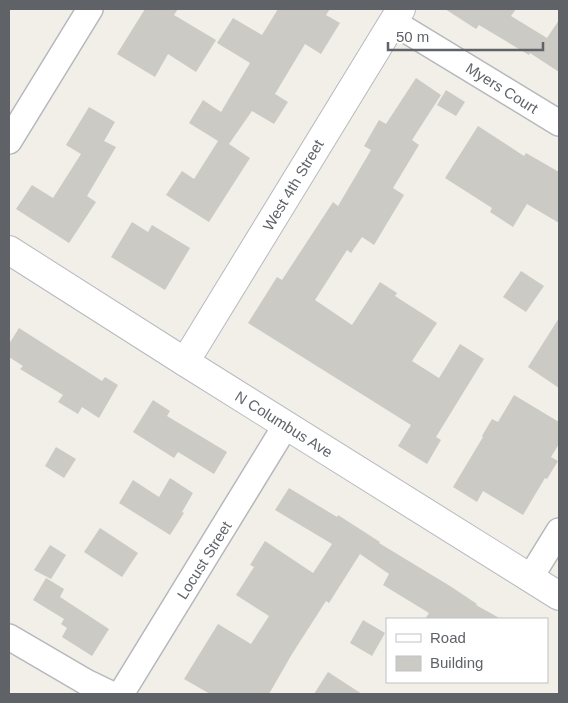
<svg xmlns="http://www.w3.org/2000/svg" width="568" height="703" font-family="Helvetica,sans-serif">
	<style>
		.building { fill: #cccac5 }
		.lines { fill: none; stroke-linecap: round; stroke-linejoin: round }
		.street-casing { stroke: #b5b8bc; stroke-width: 28 }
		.secondary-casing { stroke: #b6babf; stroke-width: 30 }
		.street { stroke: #fff; stroke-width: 25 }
		.secondary { stroke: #fff; stroke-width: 28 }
		.labels { text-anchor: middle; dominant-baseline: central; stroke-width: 5; stroke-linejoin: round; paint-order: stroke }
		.street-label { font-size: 15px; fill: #5f6368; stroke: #fff }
	</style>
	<rect width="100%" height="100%" fill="#f1efe8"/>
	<g class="building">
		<polygon points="145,9 178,9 174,15 216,40 196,72 168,54 155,77 117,54"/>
		<polygon points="278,9 330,9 326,15 340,23 321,54 305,44 275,94 288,102 274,124 252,111 229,144 250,158 209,222 166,195 182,171 194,179 218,141 189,123 203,100 221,112 250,63 217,43 233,18 262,35"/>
		<polygon points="445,9 516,9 511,16 547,38 559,20 559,72 530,53 529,55 479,25 476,29"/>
		<polygon points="416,78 441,95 412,140 419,145 393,188 404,195 374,245 362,237 351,253 347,250 315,300 352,325 380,282 397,293 395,296 437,323 412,361 439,378 460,344 484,359 436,437 441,440 427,464 398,446 411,425 248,323 277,277 282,280 333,202 338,206 371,150 364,146 379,120 386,124"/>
		<polygon points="446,90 465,102 456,116 437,105"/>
		<polygon points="89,107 115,122 104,141 116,147 87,196 96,202 69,243 16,209 32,185 53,198 81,154 66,145"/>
		<polygon points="478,126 524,156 526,153 559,172 559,223 527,204 513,227 490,212 492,208 445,178"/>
		<polygon points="132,222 148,232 152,225 190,248 165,290 111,257"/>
		<polygon points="521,271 544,286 526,312 503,297"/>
		<polygon points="559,318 559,388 528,367"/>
		<polygon points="19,328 102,381 105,377 118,385 99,418 82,407 78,414 58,402 63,395 20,369 23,366 9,357 9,344"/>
		<polygon points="514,395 559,422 559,444 551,457 558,461 547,479 545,478 523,515 483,491 477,502 453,487 483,437 482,436 492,419 498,422"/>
		<polygon points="153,400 170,411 167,416 227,452 214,474 178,452 174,458 133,432"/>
		<polygon points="56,447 76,459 64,478 45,466"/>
		<polygon points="170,478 193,493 182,512 184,513 170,535 119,503 133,480 159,497"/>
		<polygon points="289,488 337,517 338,515 380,542 379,543 450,586 477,604 476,605 501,619 425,619 429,613 383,585 389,574 360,554 329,603 326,601 292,654 269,694 210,694 184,679 218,624 251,644 269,616 236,595 254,567 250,565 265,541 313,573 332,544 275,510"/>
		<polygon points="100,528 138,553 122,577 84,552"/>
		<polygon points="50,545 66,555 51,579 34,570"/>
		<polygon points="46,578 64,589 60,597 109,629 92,656 62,637 67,628 61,624 64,619 33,600"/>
		<polygon points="363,620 385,633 372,656 350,643"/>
		<polygon points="328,672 362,694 314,694"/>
	</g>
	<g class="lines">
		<g class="street-casing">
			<g id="street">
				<polyline points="393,22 559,123"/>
				<polyline points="9,141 90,9"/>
				<polyline points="530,578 559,531"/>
				<polyline points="9,637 86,682 111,694"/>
				<polyline points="121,694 286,425"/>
			</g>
		</g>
		<g class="secondary-casing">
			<g id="secondary">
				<polyline points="9,250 185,362 559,596"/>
				<polyline points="185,362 401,9"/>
			</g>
		</g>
		<use href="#street" class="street"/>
		<use href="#secondary" class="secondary"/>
	</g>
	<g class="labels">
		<g class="street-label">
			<text transform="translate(502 88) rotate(32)">Myers Court</text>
			<text transform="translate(293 185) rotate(-59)">West 4th Street</text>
			<text transform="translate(284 424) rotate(32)">N Columbus Ave</text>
			<text transform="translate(204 560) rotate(-58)">Locust Street</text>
		</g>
	</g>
	<rect width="568" height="703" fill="none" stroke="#5f6368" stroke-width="20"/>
	<rect x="386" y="618" width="162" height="65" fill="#ffffff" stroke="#bfc1c3"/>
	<rect x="396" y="634" width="25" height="8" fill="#ffffff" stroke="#bfc1c3"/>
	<text x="430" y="643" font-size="15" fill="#5f6368">Road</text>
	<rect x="396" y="656" width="25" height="15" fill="#cccac5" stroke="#bfc1c3"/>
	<text x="430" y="668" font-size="15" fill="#5f6368">Building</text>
	<path d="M388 42v8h155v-8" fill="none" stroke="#5f6368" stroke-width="2.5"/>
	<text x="396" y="42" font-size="15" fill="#5f6368" stroke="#ffffff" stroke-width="4" paint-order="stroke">50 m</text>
</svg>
